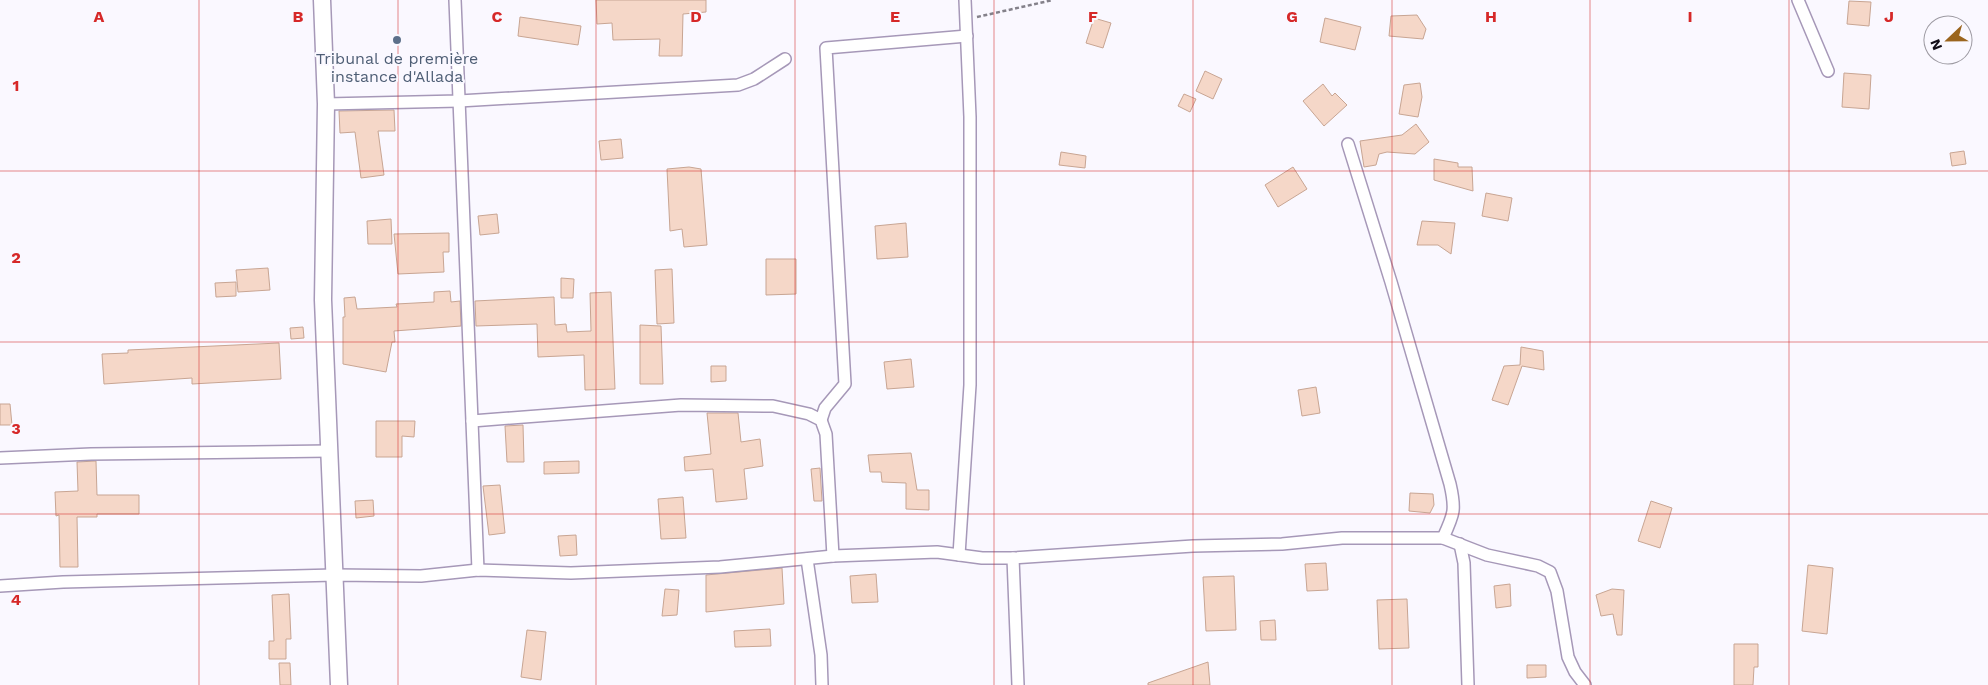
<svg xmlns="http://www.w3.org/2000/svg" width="1988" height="685" font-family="'Work Sans',sans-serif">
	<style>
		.building { fill: #f5d7c8; stroke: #c8a593 }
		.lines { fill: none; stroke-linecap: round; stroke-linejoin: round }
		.minor-casing { stroke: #a698b8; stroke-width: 14 }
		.secondary-casing { stroke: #a698b8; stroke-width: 19 }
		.path { stroke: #84818a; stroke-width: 2.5; stroke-dasharray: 4 2.5; stroke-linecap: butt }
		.minor { stroke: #fff; stroke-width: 11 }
		.secondary { stroke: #fff; stroke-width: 16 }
		.grid { fill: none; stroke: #d62828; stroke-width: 1; stroke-opacity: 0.55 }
		.service-dot { fill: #5c6f8a; stroke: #faf8ff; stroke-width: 2 }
		.labels { text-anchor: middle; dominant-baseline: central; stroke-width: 4; stroke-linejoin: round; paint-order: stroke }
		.service-label { font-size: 16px; fill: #4e5e75; stroke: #faf8ff }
		.grid-label { font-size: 16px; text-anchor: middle; font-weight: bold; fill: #d62828; stroke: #faf8ff; stroke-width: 4; stroke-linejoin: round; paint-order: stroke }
	</style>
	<rect width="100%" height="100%" fill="#faf8ff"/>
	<g class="building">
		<polygon points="596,0 706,0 706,12 683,14 682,56 659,56 660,39 613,40 612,23 597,24"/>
		<polygon points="1849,1 1871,2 1869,26 1847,24"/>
		<polygon points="1417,15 1426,29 1423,39 1389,36 1391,16"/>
		<polygon points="520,17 581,26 578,45 518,36"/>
		<polygon points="1094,18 1111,23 1103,48 1086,43"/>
		<polygon points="1325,18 1361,27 1355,50 1320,42"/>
		<polygon points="1205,71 1222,79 1213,99 1196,91"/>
		<polygon points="1844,73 1871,75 1869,109 1842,107"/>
		<polygon points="1420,83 1422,97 1418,117 1399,114 1404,85"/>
		<polygon points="1323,84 1332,96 1335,93 1347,105 1324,126 1303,101"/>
		<polygon points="1184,94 1196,99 1190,112 1178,106"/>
		<polygon points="394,110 395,131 378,131 384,175 361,178 355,132 340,133 339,111"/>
		<polygon points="1416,124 1429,142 1415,154 1387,152 1379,154 1376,165 1364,167 1360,141 1402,135"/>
		<polygon points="621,139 623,158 601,160 599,141"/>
		<polygon points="1964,151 1966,164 1952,166 1950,153"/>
		<polygon points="1061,152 1086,156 1085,168 1059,165"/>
		<polygon points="1434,159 1458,163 1458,167 1472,167 1473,191 1434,180"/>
		<polygon points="689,167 701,169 707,245 684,247 682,229 670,231 667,169"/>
		<polygon points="1293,167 1307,189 1278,207 1265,185"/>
		<polygon points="1486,193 1512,198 1508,221 1482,216"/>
		<polygon points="497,214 499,233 480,235 478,216"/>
		<polygon points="391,219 392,244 368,244 367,221"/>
		<polygon points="1422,221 1455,223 1451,254 1438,245 1417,245"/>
		<polygon points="906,223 908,257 877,259 875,226"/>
		<polygon points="449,233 449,252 443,252 444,272 398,274 394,234"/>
		<polygon points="766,259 796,259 796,294 766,295"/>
		<polygon points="268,268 270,290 238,292 236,270"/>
		<polygon points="672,269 674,323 657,324 655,270"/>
		<polygon points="561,278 574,279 573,298 561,298"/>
		<polygon points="236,282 236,296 216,297 215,283"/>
		<polygon points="450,291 451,302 460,301 461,326 394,331 395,342 392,342 386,372 343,364 343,317 345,317 344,298 355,297 357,309 397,307 396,304 434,302 434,292"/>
		<polygon points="611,292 615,389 585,390 584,355 538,357 537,324 476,326 475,301 554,297 555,325 566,324 567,332 591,331 590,293"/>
		<polygon points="640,325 661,326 663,384 640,384"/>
		<polygon points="303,327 304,338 291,339 290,328"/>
		<polygon points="279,343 281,379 192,384 192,378 104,384 102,354 128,353 128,350"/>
		<polygon points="1521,347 1543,351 1544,370 1522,366 1508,405 1492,400 1504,366 1520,365"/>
		<polygon points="911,359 914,387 887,389 884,362"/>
		<polygon points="711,366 726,366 726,381 711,382"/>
		<polygon points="1316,387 1320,413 1302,416 1298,390"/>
		<polygon points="0,404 10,404 12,425 0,425"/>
		<polygon points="707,413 738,413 741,442 760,439 763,466 744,469 747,499 716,502 713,469 685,471 684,457 711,454"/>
		<polygon points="376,421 415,421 414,437 402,436 402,457 376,457"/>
		<polygon points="523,425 524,462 507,462 505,426"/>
		<polygon points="911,453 917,490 929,490 929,510 906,509 906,483 882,482 881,472 870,472 868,455"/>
		<polygon points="96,461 97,495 139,495 139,514 97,514 97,517 77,517 78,567 60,567 59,515 56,516 55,492 78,491 77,462"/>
		<polygon points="579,461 579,473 544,474 544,462"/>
		<polygon points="820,468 822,501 814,501 811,469"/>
		<polygon points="500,485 505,533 489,535 483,486"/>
		<polygon points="1410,493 1433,494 1434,505 1430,513 1409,511"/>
		<polygon points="683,497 686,538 661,539 658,499"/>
		<polygon points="373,500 374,516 356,518 355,501"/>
		<polygon points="1651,501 1672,508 1660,548 1638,541"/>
		<polygon points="576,535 577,555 560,556 558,536"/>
		<polygon points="1326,563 1328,590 1307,591 1305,564"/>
		<polygon points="1808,565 1833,568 1827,634 1802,631"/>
		<polygon points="782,568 784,604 706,612 706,575"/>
		<polygon points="876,574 878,602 852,603 850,576"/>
		<polygon points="1234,576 1236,630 1206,631 1203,577"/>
		<polygon points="1510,584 1511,606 1496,608 1494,586"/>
		<polygon points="665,589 679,590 677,615 662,616"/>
		<polygon points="1612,589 1624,590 1622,635 1617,635 1613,614 1601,616 1596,595"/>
		<polygon points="289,594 291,639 286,639 286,659 269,659 269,641 274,641 272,595"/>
		<polygon points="1407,599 1409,648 1379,649 1377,600"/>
		<polygon points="1275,620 1276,640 1261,640 1260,621"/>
		<polygon points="770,629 771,646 735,647 734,631"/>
		<polygon points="527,630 546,632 541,680 521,677"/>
		<polygon points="1734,644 1758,644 1758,667 1754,667 1753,685 1734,685"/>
		<polygon points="1208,662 1210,685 1148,685 1148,683"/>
		<polygon points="279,663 290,663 291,685 280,685"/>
		<polygon points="1527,665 1546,665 1546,677 1527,678"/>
	</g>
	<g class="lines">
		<g class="minor-casing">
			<g id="minor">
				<polyline points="455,0 478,570"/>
				<polyline points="1798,0 1828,71"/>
				<polyline points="326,104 459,101 738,85 754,79 785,59"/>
				<path d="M 1348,144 L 1391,282 L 1450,484 C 1456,510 1454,514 1443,538"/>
				<polyline points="821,420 825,408 845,384 826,48 967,36"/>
				<polyline points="472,421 681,405 773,406 809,414 821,420 826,434 833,556"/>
				<polyline points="0,458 91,454 330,451"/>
				<polyline points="1460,544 1464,563 1468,685"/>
				<polyline points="959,555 970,385 970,117 965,0"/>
				<polyline points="1013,558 1018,685"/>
				<polyline points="807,559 821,655 822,685"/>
				<polyline points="0,586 63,582 335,575 421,576 478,570 571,573 720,567 833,556 937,552 982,558 1013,558 1193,546 1282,544 1342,538 1443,538 1487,555 1538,566 1550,572 1557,591 1568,657 1575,672 1585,685"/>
			</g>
		</g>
		<g class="secondary-casing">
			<polyline id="secondary" points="322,0 326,104 323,300 339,685"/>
		</g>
		<polyline class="path" points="977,17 1053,0"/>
		<use href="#minor" class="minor"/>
		<use href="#secondary" class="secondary"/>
	</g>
	<path class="grid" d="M 199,0 L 199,685M 398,0 L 398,685M 596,0 L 596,685M 795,0 L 795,685M 994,0 L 994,685M 1193,0 L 1193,685M 1392,0 L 1392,685M 1590,0 L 1590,685M 1789,0 L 1789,685M 0,171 L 1988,171M 0,342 L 1988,342M 0,514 L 1988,514"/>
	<circle class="service-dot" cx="397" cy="40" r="5"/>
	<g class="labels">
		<g class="service-label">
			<text x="397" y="58">Tribunal de première<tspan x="397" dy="18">instance d'Allada</tspan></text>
		</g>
	</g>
	<g class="grid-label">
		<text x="99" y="22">A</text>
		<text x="298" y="22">B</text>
		<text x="497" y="22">C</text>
		<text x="696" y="22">D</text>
		<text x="895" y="22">E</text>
		<text x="1093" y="22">F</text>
		<text x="1292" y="22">G</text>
		<text x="1491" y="22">H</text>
		<text x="1690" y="22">I</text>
		<text x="1889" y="22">J</text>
		<text x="16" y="91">1</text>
		<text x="16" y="263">2</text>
		<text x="16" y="434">3</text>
		<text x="16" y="605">4</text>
	</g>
	<g transform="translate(1948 40) rotate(248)"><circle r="24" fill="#faf8ff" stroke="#9d9aa2"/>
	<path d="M0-4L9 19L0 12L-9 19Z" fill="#9b651e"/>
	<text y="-8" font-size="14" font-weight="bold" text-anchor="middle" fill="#110c17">N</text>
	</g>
</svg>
